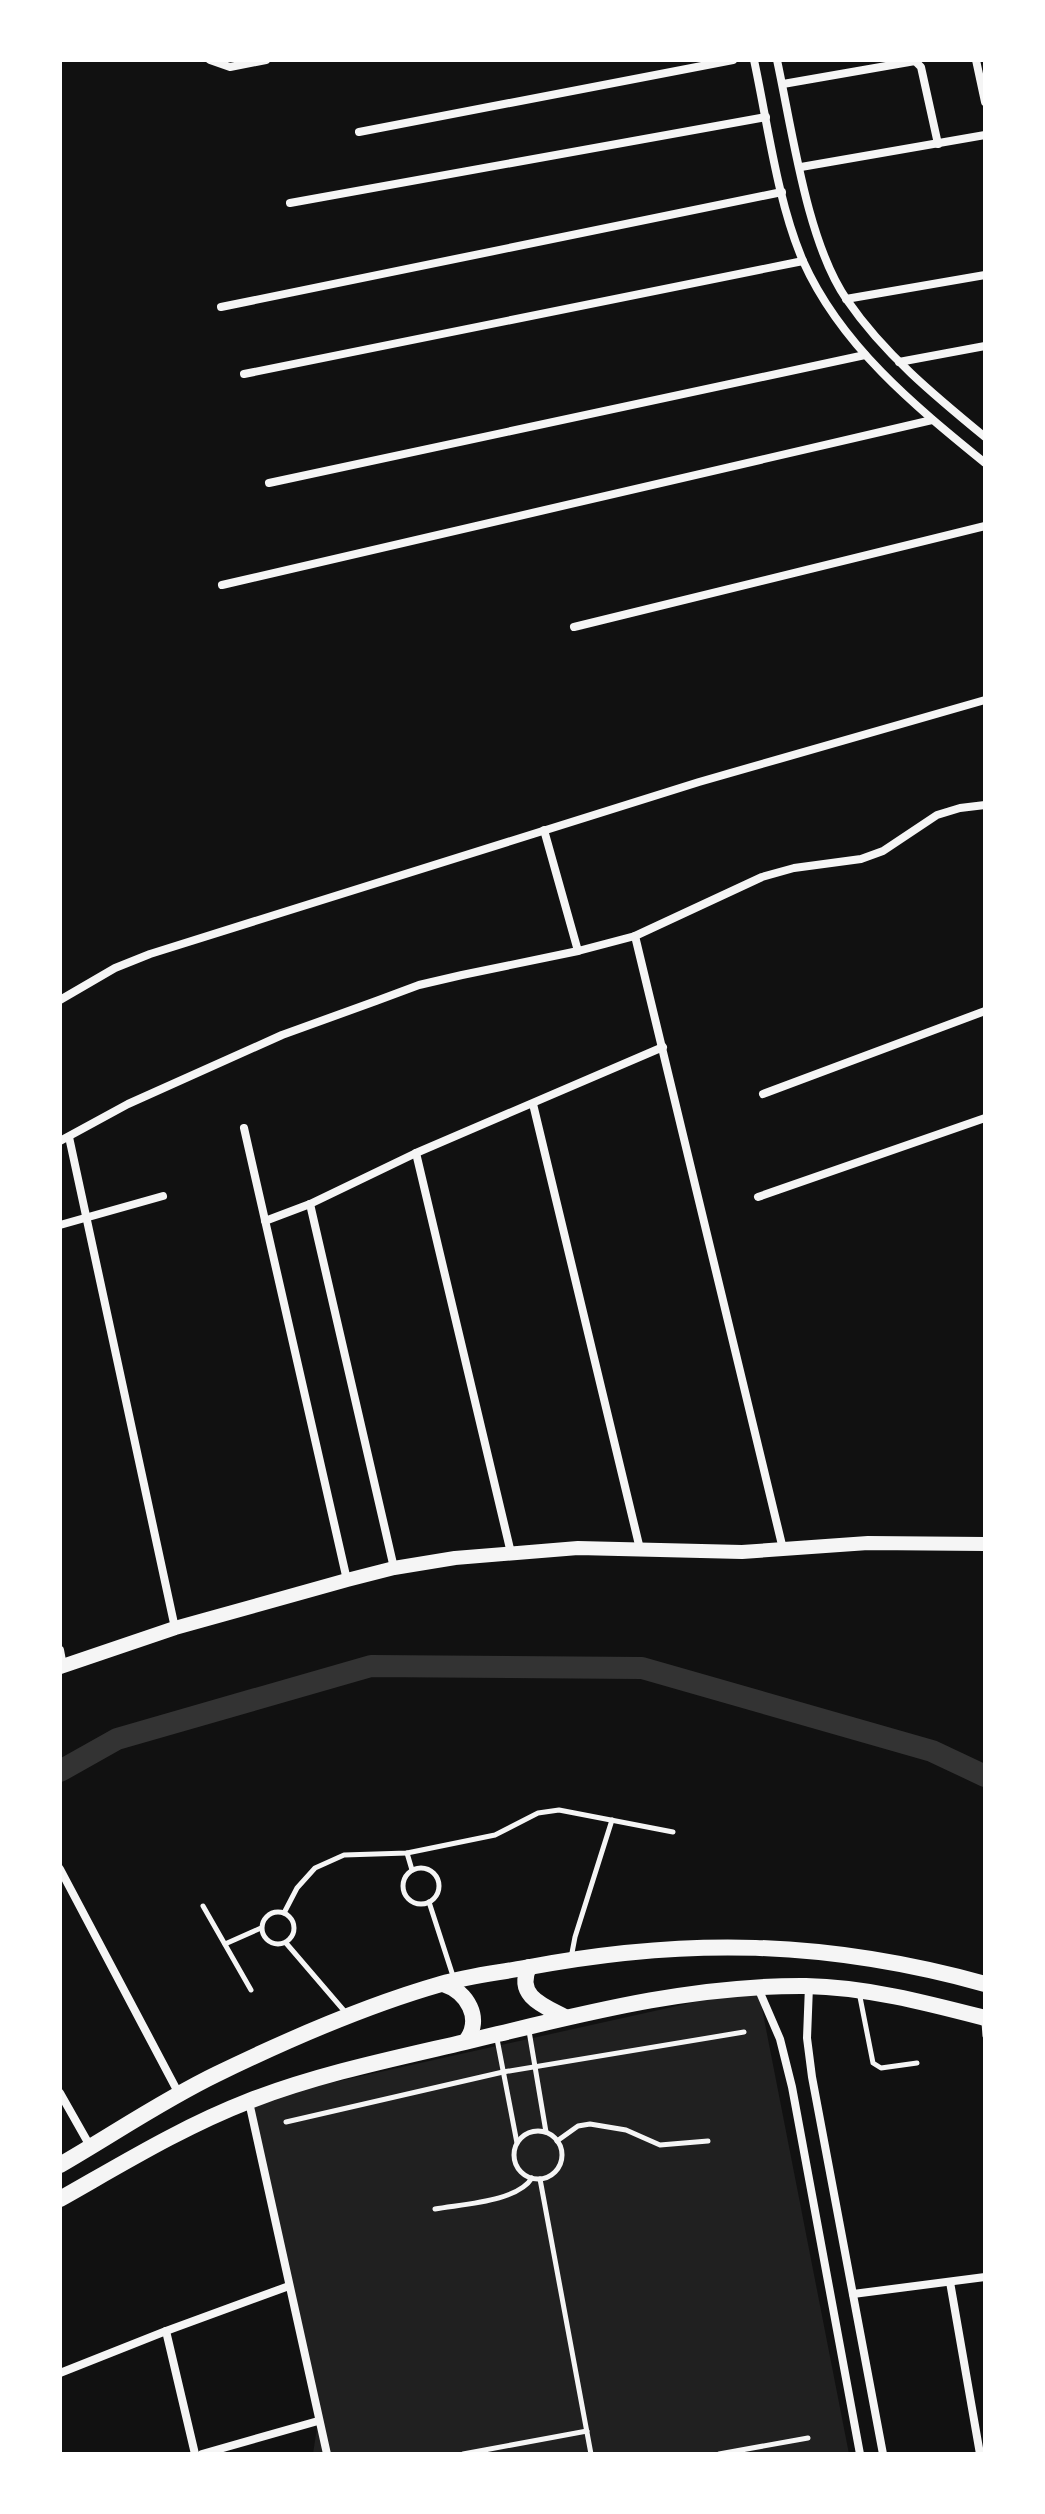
<svg xmlns="http://www.w3.org/2000/svg" width="1045" height="2514" font-family="Ubuntu,sans-serif">
	<style>
		.green { fill: #202020 }
		.lines { fill: none; stroke-linecap: round; stroke-linejoin: round }
		.canal { stroke: #333; stroke-width: 22 }
		.service { stroke: #f5f5f5; stroke-width: 5 }
		.minor { stroke: #f5f5f5; stroke-width: 8 }
		.secondary { stroke: #f5f5f5; stroke-width: 14 }
		.primary { stroke: #f5f5f5; stroke-width: 16 }
	</style>
	<rect width="100%" height="100%" fill="#111"/>
	<polygon class="green" points="758,1988 849,2454 313,2454 318,2421 249,2101"/>
	<g class="lines">
		<polyline class="canal" points="60,1771 117,1739 371,1666 642,1668 932,1751 985,1776"/>
		<g class="service">
			<polyline points="407,1853 412,1870"/>
			<circle cx="421" cy="1886" r="18"/>
			<polyline points="429,1902 453,1976"/>
			<polyline points="203,1906 251,1990"/>
			<circle cx="278" cy="1928" r="16"/>
			<polyline points="284,1913 297,1888 315,1868 344,1855 407,1853 495,1835 538,1813 559,1810 673,1832"/>
			<polyline points="286,1943 346,2013"/>
			<polyline points="225,1944 261,1928"/>
			<polyline points="571,1958 575,1937 612,1820"/>
			<polyline points="859,1992 873,2063 881,2068 917,2063"/>
			<polyline points="984,2022 985,2036"/>
			<polyline points="529,2031 546,2132"/>
			<polyline points="497,2039 517,2143"/>
			<polyline points="286,2122 503,2072 744,2032"/>
			<circle cx="538" cy="2155" r="24"/>
			<polyline points="557,2141 578,2126 590,2124 626,2130 660,2145 708,2141"/>
			<polyline points="540,2179 591,2454"/>
			<path d="M 435,2209 C 462,2204 517,2202 532,2178"/>
			<polyline points="463,2454 587,2431"/>
			<polyline points="719,2454 808,2438"/>
		</g>
		<g class="minor">
			<polyline points="210,60 230,67 266,60"/>
			<path d="M 754,60 C 768,125 777,200 803,261 C 841,346 915,406 985,463"/>
			<path d="M 777,60 C 792,129 807,243 847,300 C 884,354 935,396 985,437"/>
			<polyline points="976,60 985,102"/>
			<polyline points="783,84 915,61 921,67 938,144"/>
			<polyline points="359,132 733,60"/>
			<polyline points="801,167 985,135"/>
			<polyline points="290,203 766,117"/>
			<polyline points="846,299 985,275"/>
			<polyline points="221,307 782,192"/>
			<polyline points="899,362 985,346"/>
			<polyline points="244,374 803,261"/>
			<polyline points="269,483 865,355"/>
			<polyline points="222,585 932,420"/>
			<polyline points="574,627 985,526"/>
			<polyline points="544,830 578,951"/>
			<polyline points="635,936 783,1549"/>
			<polyline points="60,1000 115,968 150,954 699,782 985,700"/>
			<polyline points="763,1094 985,1011"/>
			<polyline points="533,1104 640,1549"/>
			<polyline points="244,1128 347,1580"/>
			<polyline points="69,1137 175,1628"/>
			<polyline points="60,1141 128,1104 282,1035 376,1001 419,985 462,975 578,951 635,936 762,877 794,868 861,859 883,851 937,815 960,808 985,805"/>
			<polyline points="416,1153 511,1553"/>
			<polyline points="758,1197 985,1118"/>
			<polyline points="310,1204 394,1568"/>
			<polyline points="265,1221 310,1204 416,1153 663,1047"/>
			<polyline points="60,1225 163,1196"/>
			<polyline points="60,1650 63,1666"/>
			<polyline points="60,1869 179,2094"/>
			<polyline points="809,1986 807,2038 812,2077 883,2454"/>
			<polyline points="758,1988 780,2039 792,2087 860,2454"/>
			<polyline points="60,2093 90,2146"/>
			<polyline points="249,2102 327,2454"/>
			<polyline points="950,2282 980,2454"/>
			<polyline points="853,2294 985,2277"/>
			<polyline points="166,2331 195,2454"/>
			<polyline points="60,2373 166,2331 289,2286"/>
			<polyline points="202,2454 318,2421"/>
		</g>
		<polyline class="secondary" points="60,1667 175,1628 347,1580 394,1568 455,1558 578,1548 742,1552 868,1543 985,1544"/>
		<g class="primary">
			<path d="M 529,1967 C 515,1996 544,2006 565,2017"/>
			<path d="M 443,1984 C 467,1992 483,2018 466,2041"/>
			<path d="M 60,2165 C 112,2135 163,2100 217,2074 C 289,2039 364,2006 441,1984 C 468,1976 497,1973 524,1968 C 686,1937 826,1940 985,1984"/>
			<path d="M 60,2199 C 122,2164 182,2127 249,2101 C 319,2074 392,2059 465,2042 C 578,2015 689,1985 806,1986 C 866,1987 927,2003 985,2018"/>
		</g>
	</g>
	<rect width="1045" height="2514" fill="none" stroke="#ffffff" stroke-width="124"/>
</svg>
